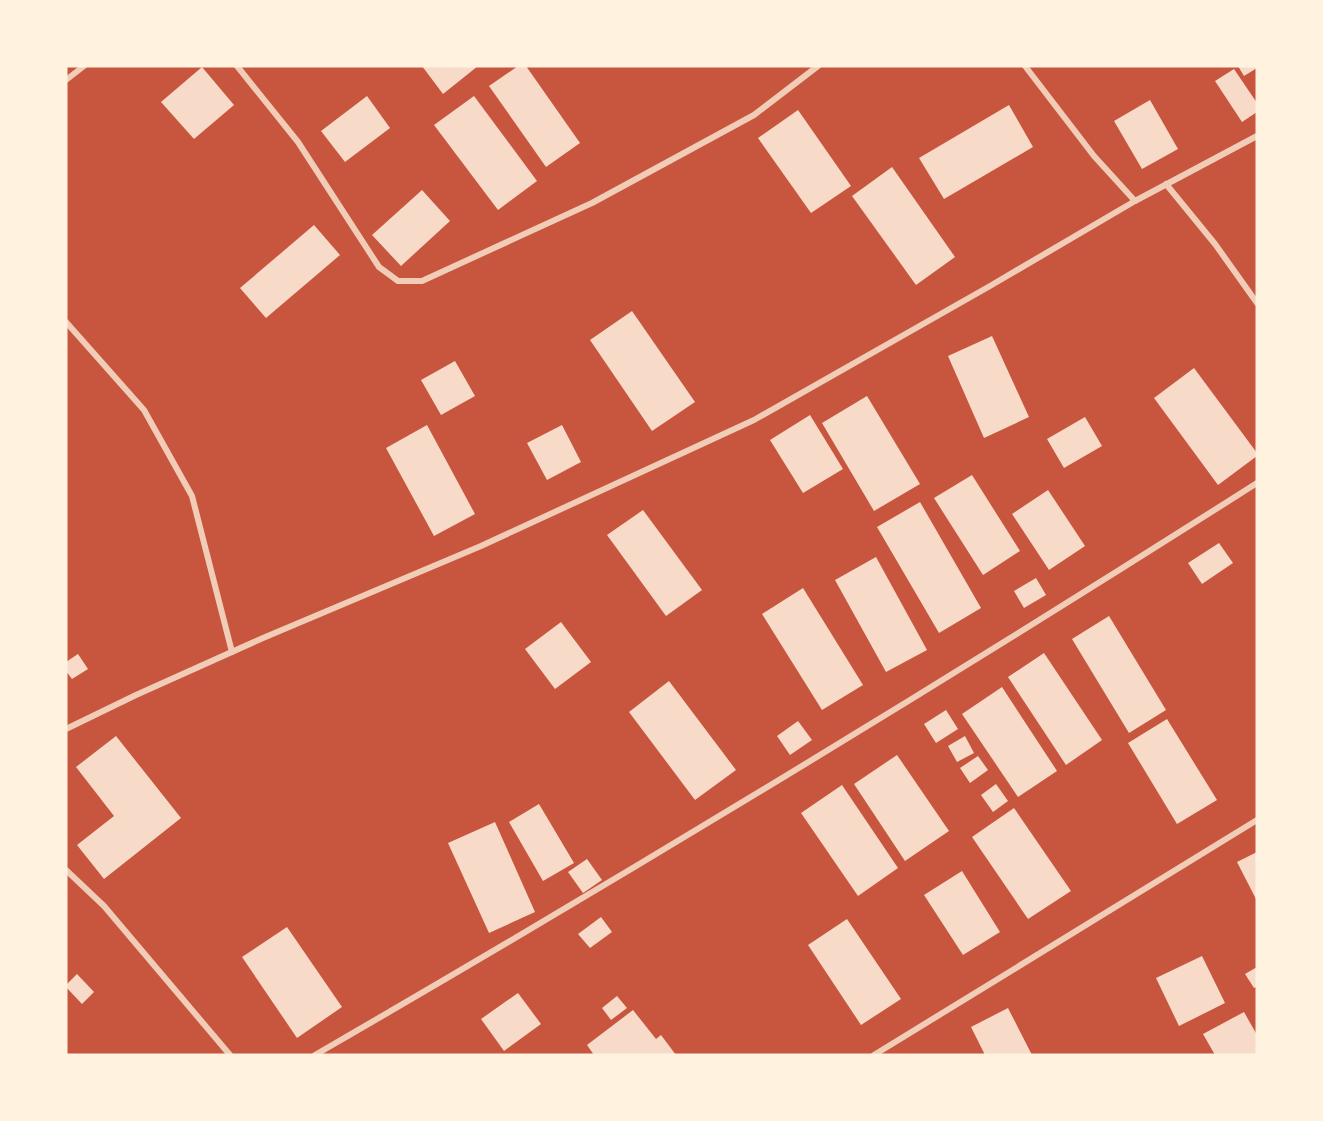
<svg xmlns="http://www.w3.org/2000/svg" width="1323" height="1121" font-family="Cabin,sans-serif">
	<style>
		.building { fill: #f7dbc8 }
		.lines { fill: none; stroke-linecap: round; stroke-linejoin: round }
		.minor { stroke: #f1ccb7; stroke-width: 6 }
	</style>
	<rect width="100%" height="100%" fill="#c8553d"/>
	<g class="building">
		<polygon points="422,66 478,66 443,94"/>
		<polygon points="518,66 526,66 580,143 546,167 489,86"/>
		<polygon points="1238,66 1257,66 1257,68 1244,76"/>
		<polygon points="202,67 234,105 194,139 161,102"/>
		<polygon points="1234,69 1257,103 1257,112 1242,122 1215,81"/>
		<polygon points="367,96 390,128 345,162 321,131"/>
		<polygon points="474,96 537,181 498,210 434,125"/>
		<polygon points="1150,100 1178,149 1142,169 1114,121"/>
		<polygon points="1009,105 1033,147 944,199 919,158"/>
		<polygon points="798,110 851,186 811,213 758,138"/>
		<polygon points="892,167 955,257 916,285 852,196"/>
		<polygon points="422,190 450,221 401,266 372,235"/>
		<polygon points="314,225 340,255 266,318 240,288"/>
		<polygon points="632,311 695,402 652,431 590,340"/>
		<polygon points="992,336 1029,417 984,438 948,356"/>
		<polygon points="455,361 475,396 441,415 421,380"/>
		<polygon points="1194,368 1257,453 1257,456 1218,485 1154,398"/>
		<polygon points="867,396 920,484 874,511 822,423"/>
		<polygon points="810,415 843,469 803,493 770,440"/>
		<polygon points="1085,417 1102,446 1064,468 1047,439"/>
		<polygon points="427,425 475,514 434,536 386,448"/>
		<polygon points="562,425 581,462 547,480 527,443"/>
		<polygon points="972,475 1020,551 983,575 934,498"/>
		<polygon points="1048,490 1085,546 1049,570 1012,514"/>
		<polygon points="920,502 981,608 939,633 877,527"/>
		<polygon points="643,510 702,590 666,616 607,535"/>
		<polygon points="1219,543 1233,563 1202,584 1188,563"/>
		<polygon points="876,557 927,650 886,672 835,580"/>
		<polygon points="1036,578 1046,595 1024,608 1014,591"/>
		<polygon points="803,588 863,685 822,710 762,614"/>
		<polygon points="1109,616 1166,710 1129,733 1072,639"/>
		<polygon points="561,622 591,662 555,689 525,649"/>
		<polygon points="1044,653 1102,740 1066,765 1008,677"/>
		<polygon points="78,654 88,669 72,679 66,671 66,662"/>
		<polygon points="669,681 736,770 695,800 629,712"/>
		<polygon points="1002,687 1057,771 1018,797 962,714"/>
		<polygon points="946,710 958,729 936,743 924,724"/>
		<polygon points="1167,719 1217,800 1177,824 1128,743"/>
		<polygon points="798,721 812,740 790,755 777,736"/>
		<polygon points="116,736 181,818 104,879 77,845 114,816 76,767"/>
		<polygon points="965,736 974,753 957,762 948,746"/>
		<polygon points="897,755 949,831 905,861 854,784"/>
		<polygon points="978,756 988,770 970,783 960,768"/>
		<polygon points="996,784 1008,801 993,812 981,795"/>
		<polygon points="842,785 898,868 858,896 801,813"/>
		<polygon points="539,804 574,863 543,881 509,822"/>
		<polygon points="1014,808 1071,891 1028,919 972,837"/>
		<polygon points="495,822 535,912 489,933 448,843"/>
		<polygon points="1257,852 1257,901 1237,862"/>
		<polygon points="587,859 602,880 583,893 568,872"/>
		<polygon points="962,871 1000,932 963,955 924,895"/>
		<polygon points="601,917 612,932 590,948 578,934"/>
		<polygon points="847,919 901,999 861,1025 808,945"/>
		<polygon points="287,927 342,1007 297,1038 242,957"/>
		<polygon points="1202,956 1225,1003 1179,1026 1156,978"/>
		<polygon points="1257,967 1257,987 1254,988 1245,974"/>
		<polygon points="77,974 94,992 82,1004 66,987 66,985"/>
		<polygon points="518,993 541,1024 504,1051 481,1019"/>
		<polygon points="617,996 627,1008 611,1020 602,1008"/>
		<polygon points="1008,1008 1032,1055 985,1055 971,1027"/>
		<polygon points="633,1010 656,1039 661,1035 676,1055 594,1055 587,1045"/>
		<polygon points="1244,1012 1257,1035 1257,1055 1215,1055 1203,1034"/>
	</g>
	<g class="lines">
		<g class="minor">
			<polyline points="237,66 298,142 379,267 398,281 422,281 592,203 754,115 818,66"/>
			<polyline points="1025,66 1094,156 1135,201 1257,136"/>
			<polyline points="66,80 84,66"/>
			<polyline points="1166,184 1215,244 1257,303"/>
			<polyline points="66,322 144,410 192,496 232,652"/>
			<polyline points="66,729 136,695 263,638 481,546 754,420 990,286 1135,201"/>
			<polyline points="66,870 104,906 230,1055"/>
			<path d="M 315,1055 C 633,871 947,680 1257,483"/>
			<polyline points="874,1055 1257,820"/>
		</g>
	</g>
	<rect width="1323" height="1121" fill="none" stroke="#fff3e0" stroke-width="135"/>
</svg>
